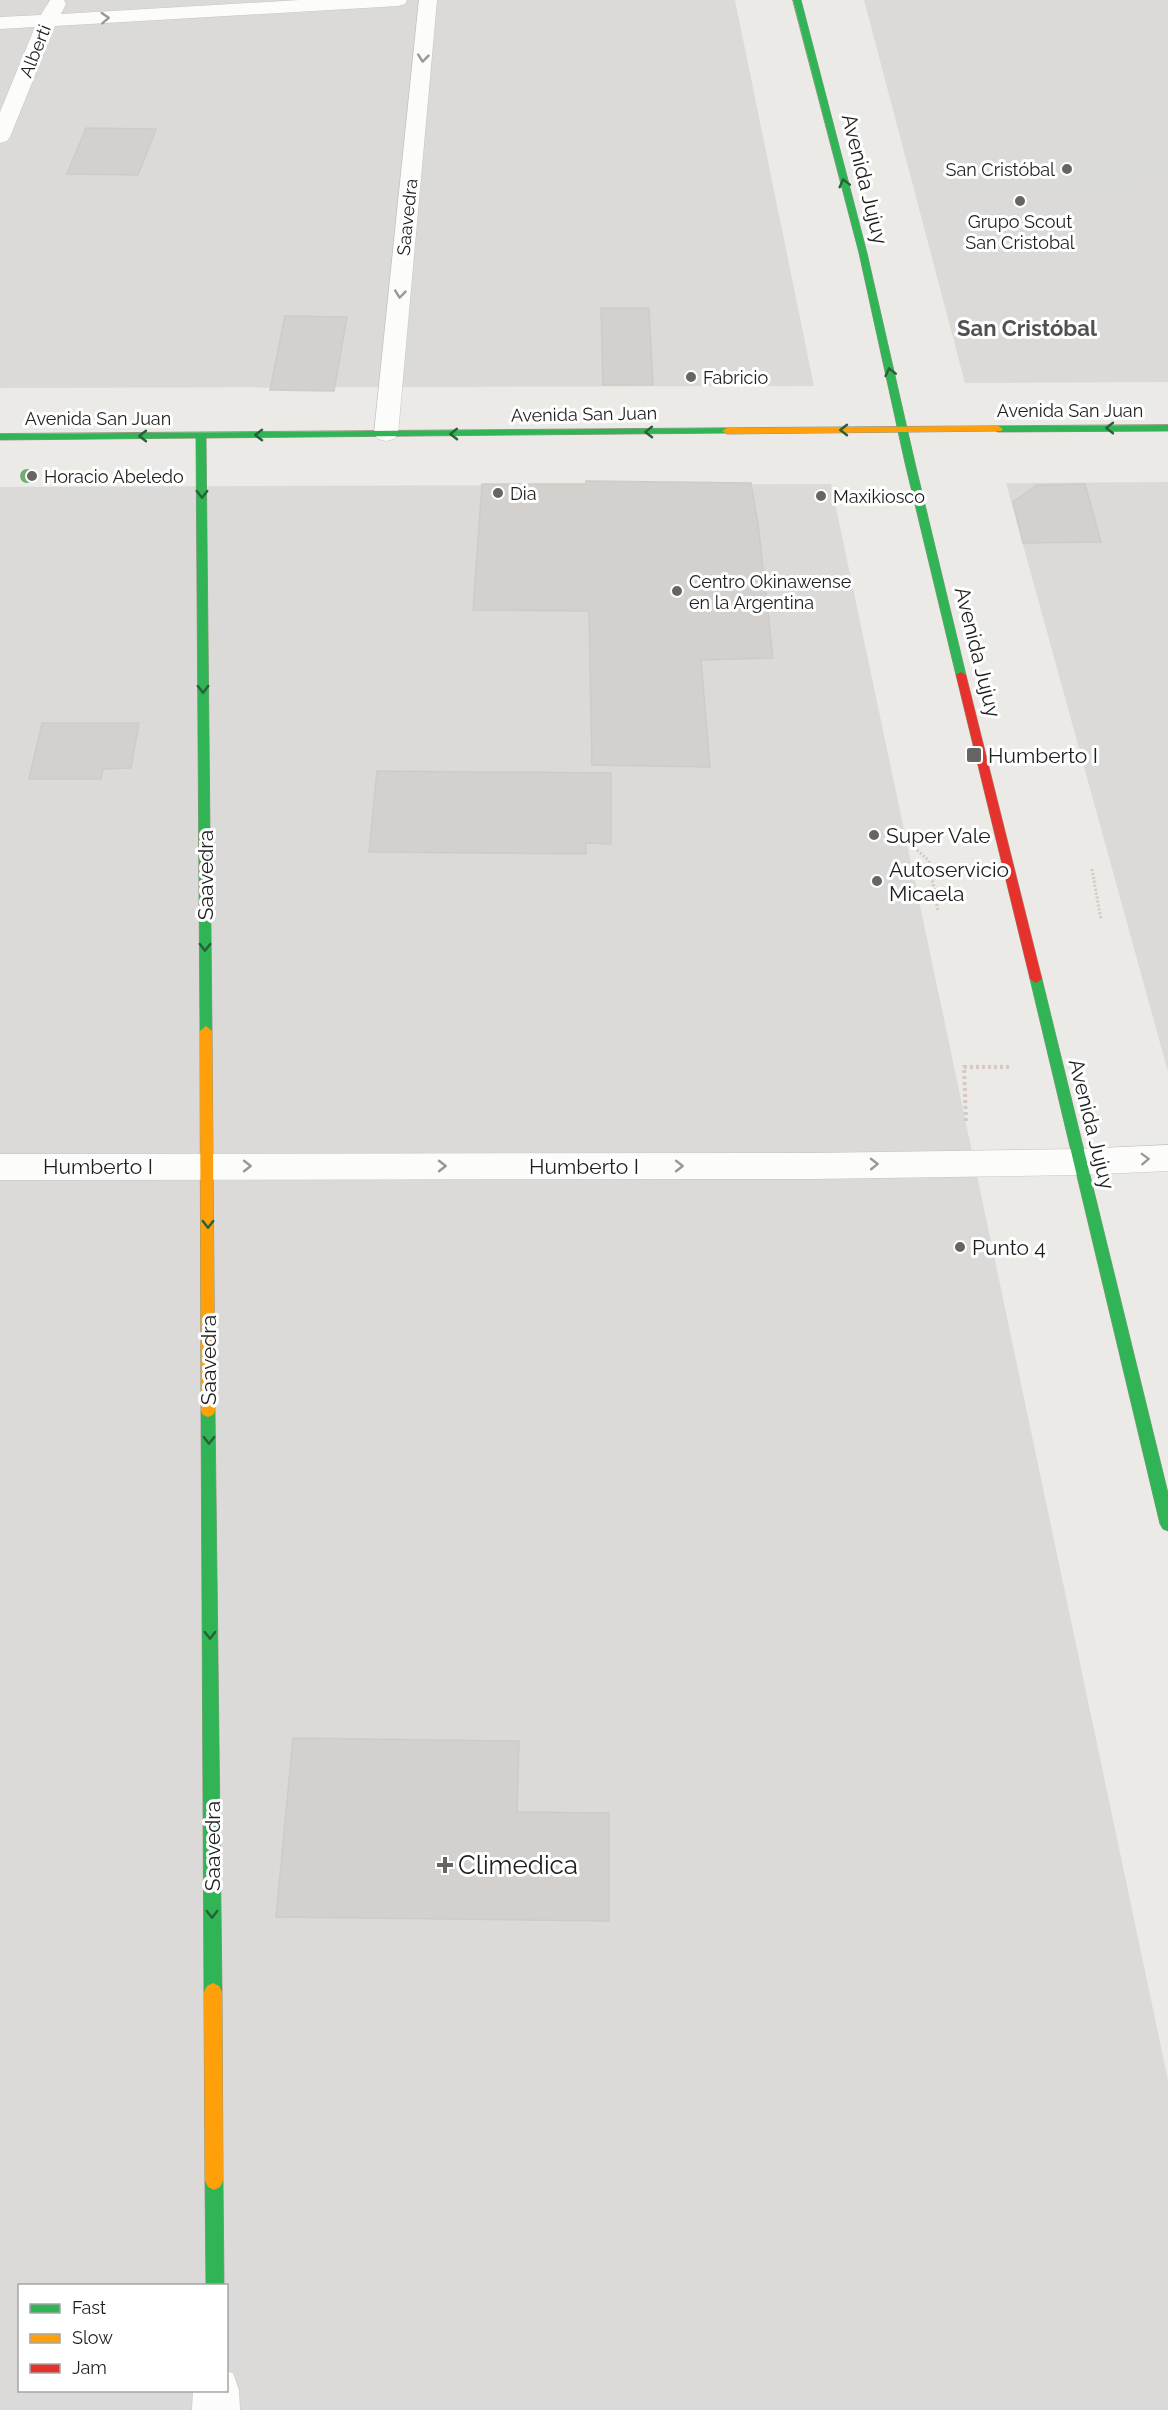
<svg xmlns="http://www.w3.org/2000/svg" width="1168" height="2410" font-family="Raleway,sans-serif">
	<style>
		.residential { fill: #dbdad8; fill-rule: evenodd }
		.religious { fill: #dadad8 }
		.building { fill: #d3d0cd; stroke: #cfcbc8; stroke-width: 1.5 }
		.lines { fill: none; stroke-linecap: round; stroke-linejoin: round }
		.street-casing { stroke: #c5c4c3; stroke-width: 1 }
		.fast-casing { stroke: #94957e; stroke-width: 1 }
		.slow-casing { stroke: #94957e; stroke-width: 1 }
		.jam-casing { stroke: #94957e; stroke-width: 1 }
		.path-far1 { stroke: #d6c8c6; stroke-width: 3; stroke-dasharray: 2 2; stroke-linecap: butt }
		.path { stroke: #d6c8c6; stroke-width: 4; stroke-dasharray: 3 3; stroke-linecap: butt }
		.street { fill: #fcfcfb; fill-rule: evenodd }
		.fast { fill: #30b455; fill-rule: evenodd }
		.slow { fill: #ff9f0a; fill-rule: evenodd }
		.jam { fill: #e5322d; fill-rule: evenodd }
		.tree { fill: #71ac72 }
		.oneway { stroke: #989898 }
		.oneway2 { stroke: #266237 }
		.poi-dot { fill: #666564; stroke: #fff; stroke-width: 2 }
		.labels { text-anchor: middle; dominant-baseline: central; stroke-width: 6; stroke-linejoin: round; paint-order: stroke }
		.far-street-label { font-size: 18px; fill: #1e1e1e; stroke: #fff }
		.far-poi-label { font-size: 18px; fill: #1e1e1e; stroke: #fff; text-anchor: start }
		.street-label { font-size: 21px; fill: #1e1e1e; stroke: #fff }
		.poi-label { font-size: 21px; fill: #1e1e1e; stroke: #fff; text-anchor: start }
		.far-district-label { font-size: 22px; font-weight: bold; fill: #515151; stroke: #fff }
		.near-poi-label { font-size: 26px; fill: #1e1e1e; stroke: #fff; text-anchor: start }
	</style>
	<rect width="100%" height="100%" fill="#eceae7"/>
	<g class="residential">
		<polygon points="0,0 735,0 814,386 0,388"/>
		<polygon points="864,0 1168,0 1168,382 965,383"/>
		<polygon points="1168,482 1168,1072 1006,483"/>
		<path d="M 831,484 L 1168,2080 L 1168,2410 L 0,2410 L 0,487 ZM 20,2286 L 226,2286 L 226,2390 L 20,2390 Z"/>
	</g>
	<polygon class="religious" points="1168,156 1168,180 970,183 964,159"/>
	<g class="building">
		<polygon points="86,128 156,129 138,175 67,174"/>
		<polygon points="601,308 649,308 653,385 603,385"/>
		<polygon points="285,316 347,317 334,391 270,390"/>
		<polygon points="586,481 751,483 758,524 773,658 701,660 710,767 592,765 589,611 473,610 482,484 586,484"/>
		<polygon points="1085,484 1101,542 1023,543 1013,502 1037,485"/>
		<polygon points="42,723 139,723 131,768 103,769 101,779 29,779"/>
		<polygon points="377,771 611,773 611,844 586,843 586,854 369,852"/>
		<polygon points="293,1738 519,1741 517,1812 609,1813 609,1921 276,1917"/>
	</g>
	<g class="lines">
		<g class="street-casing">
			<g id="street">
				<polygon points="50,0 64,0 66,4 61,14 300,0 407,0 405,4 398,6 55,26 10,137 7,141 0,143 0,112 35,27 0,29 0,17 41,15"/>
				<polygon points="419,0 437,0 398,434 394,439 386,441 378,439 374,434"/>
				<polygon points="1168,1145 1168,1171 1079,1175 812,1179 0,1180 0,1154 812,1153 1079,1149"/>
				<polygon points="226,2371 233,2373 239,2390 240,2410 192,2410 193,2390 226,2390"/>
			</g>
		</g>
		<g class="fast-casing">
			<g id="fast">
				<polygon points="793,0 801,0 867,253 915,463 966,675 961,678 956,675 905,463 859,253"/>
				<polygon points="1168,425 1168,431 998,432 993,429 998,426"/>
				<polygon points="727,428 732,431 730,433 206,438 212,1031 210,1034 202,1034 200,1031 196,438 0,440 0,434"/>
				<polygon points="1036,975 1042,979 1168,1493 1168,1531 1163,1529 1160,1524 1030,979"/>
				<polygon points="208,1405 213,1407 215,1411 222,1992 219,1998 213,2001 207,1998 204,1992 201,1411 203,1407"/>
				<polygon points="214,2172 220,2175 223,2181 224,2286 206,2286 205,2181 208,2175"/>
			</g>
		</g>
		<g class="slow-casing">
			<g id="slow">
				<polygon points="998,426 1003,429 1001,431 727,434 722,431 727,428"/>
				<polygon points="206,1026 212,1031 215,1411 213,1415 208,1417 203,1415 201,1411 200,1031"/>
				<polygon points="213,1983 219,1986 222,1992 223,2181 220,2187 214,2190 208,2187 205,2181 204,1992 207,1986"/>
			</g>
		</g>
		<g class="jam-casing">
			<polygon id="jam" points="961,672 966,675 1042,979 1036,983 1030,979 956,675"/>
		</g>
		<g class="path-far1">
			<polyline points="917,850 929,861 938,911"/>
			<polyline points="1092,869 1101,920"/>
		</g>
		<polyline class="path" points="966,1121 964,1067 1011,1067"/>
		<use href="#street" class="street"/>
		<use href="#fast" class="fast"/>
		<use href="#slow" class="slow"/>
		<use href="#jam" class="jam"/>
	</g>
	<circle class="tree" cx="27" cy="476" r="7"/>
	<defs><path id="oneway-chevron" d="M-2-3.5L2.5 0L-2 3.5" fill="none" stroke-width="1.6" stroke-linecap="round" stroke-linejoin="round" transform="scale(1.5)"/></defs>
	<g class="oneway">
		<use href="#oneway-chevron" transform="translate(105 18) rotate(-3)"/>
		<use href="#oneway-chevron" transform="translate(423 58) rotate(96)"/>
		<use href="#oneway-chevron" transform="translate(400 294) rotate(96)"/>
		<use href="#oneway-chevron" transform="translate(1145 1159) rotate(-2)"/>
		<use href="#oneway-chevron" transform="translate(874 1164) rotate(-1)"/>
		<use href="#oneway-chevron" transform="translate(247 1166)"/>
		<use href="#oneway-chevron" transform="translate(442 1166)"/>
		<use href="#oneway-chevron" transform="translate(679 1166)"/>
	</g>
	<g class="oneway2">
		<use href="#oneway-chevron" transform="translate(844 183) rotate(-104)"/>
		<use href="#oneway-chevron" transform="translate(890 372) rotate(-103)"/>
		<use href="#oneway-chevron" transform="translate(1110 428) rotate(180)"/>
		<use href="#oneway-chevron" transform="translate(844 430) rotate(180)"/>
		<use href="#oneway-chevron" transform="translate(649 432) rotate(179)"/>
		<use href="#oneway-chevron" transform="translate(454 434) rotate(179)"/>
		<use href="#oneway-chevron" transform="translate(259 435) rotate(180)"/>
		<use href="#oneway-chevron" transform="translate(143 436) rotate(180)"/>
		<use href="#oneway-chevron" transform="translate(202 494) rotate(90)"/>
		<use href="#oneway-chevron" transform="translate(203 689) rotate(90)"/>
		<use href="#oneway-chevron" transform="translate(205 947) rotate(90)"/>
		<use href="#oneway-chevron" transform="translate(208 1224) rotate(90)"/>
		<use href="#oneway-chevron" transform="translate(209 1440) rotate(90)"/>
		<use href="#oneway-chevron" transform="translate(210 1635) rotate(90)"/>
		<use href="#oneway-chevron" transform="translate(212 1914) rotate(90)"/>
	</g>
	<g class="poi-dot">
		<circle cx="1067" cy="169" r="6"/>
		<circle cx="1020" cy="201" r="6"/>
		<circle cx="691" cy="377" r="6"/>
		<circle cx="32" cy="476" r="6"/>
		<circle cx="498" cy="493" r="6"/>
		<circle cx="821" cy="496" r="6"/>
		<circle cx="677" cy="591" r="6"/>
		<rect x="966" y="747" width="16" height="16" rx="3"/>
		<circle cx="874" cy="835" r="6"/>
		<circle cx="877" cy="881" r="6"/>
		<circle cx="960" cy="1247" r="6"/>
		<path d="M442 1856h6v6h6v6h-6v6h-6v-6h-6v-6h6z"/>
	</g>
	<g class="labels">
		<g class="far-street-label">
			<text transform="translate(35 51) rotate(-68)">Alberti</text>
			<text transform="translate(407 217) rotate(-84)">Saavedra</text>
			<text x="1070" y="410">Avenida San Juan</text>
			<text transform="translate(584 414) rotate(-1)">Avenida San Juan</text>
			<text x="98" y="418">Avenida San Juan</text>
		</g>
		<g class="far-poi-label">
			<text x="1055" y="169" text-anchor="end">San Cristóbal</text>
			<text x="1020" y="221" text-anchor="middle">Grupo Scout<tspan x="1020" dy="21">San Cristobal</tspan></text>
			<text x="703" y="377">Fabricio</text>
			<text x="44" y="476">Horacio Abeledo</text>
			<text x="510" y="493">Dia</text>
			<text x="833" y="496">Maxikiosco</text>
			<text x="689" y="581">Centro Okinawense<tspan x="689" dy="21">en la Argentina</tspan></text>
		</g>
		<g class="street-label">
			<text transform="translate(865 179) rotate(76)">Avenida Jujuy</text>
			<text transform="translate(978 652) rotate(76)">Avenida Jujuy</text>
			<text transform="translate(205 875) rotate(-90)">Saavedra</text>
			<text transform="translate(1092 1124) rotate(76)">Avenida Jujuy</text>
			<text x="98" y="1166">Humberto I</text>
			<text x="584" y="1166">Humberto I</text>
			<text transform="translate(208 1360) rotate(-90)">Saavedra</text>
			<text transform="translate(212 1846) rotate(-90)">Saavedra</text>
		</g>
		<g class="poi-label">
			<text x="988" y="755">Humberto I</text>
			<text x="886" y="835">Super Vale</text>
			<text x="889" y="869">Autoservicio<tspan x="889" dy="24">Micaela</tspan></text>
			<text x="972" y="1247">Punto 4</text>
		</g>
		<g class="far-district-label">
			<text x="1027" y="328">San Cristóbal</text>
		</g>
		<g class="near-poi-label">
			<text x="458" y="1865">Climedica</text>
		</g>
	</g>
	<rect x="18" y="2284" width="210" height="108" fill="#ffffff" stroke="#a5a5a5" stroke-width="1.5"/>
	<rect x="30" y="2304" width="30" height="9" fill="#30b455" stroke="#a5a5a5" stroke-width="1.5"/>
	<text x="72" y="2314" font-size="18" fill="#1e1e1e">Fast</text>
	<rect x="30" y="2334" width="30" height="9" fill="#ff9f0a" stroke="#a5a5a5" stroke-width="1.5"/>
	<text x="72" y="2344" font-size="18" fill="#1e1e1e">Slow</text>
	<rect x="30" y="2364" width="30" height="9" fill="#e5322d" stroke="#a5a5a5" stroke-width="1.5"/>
	<text x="72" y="2374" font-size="18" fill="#1e1e1e">Jam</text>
</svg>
